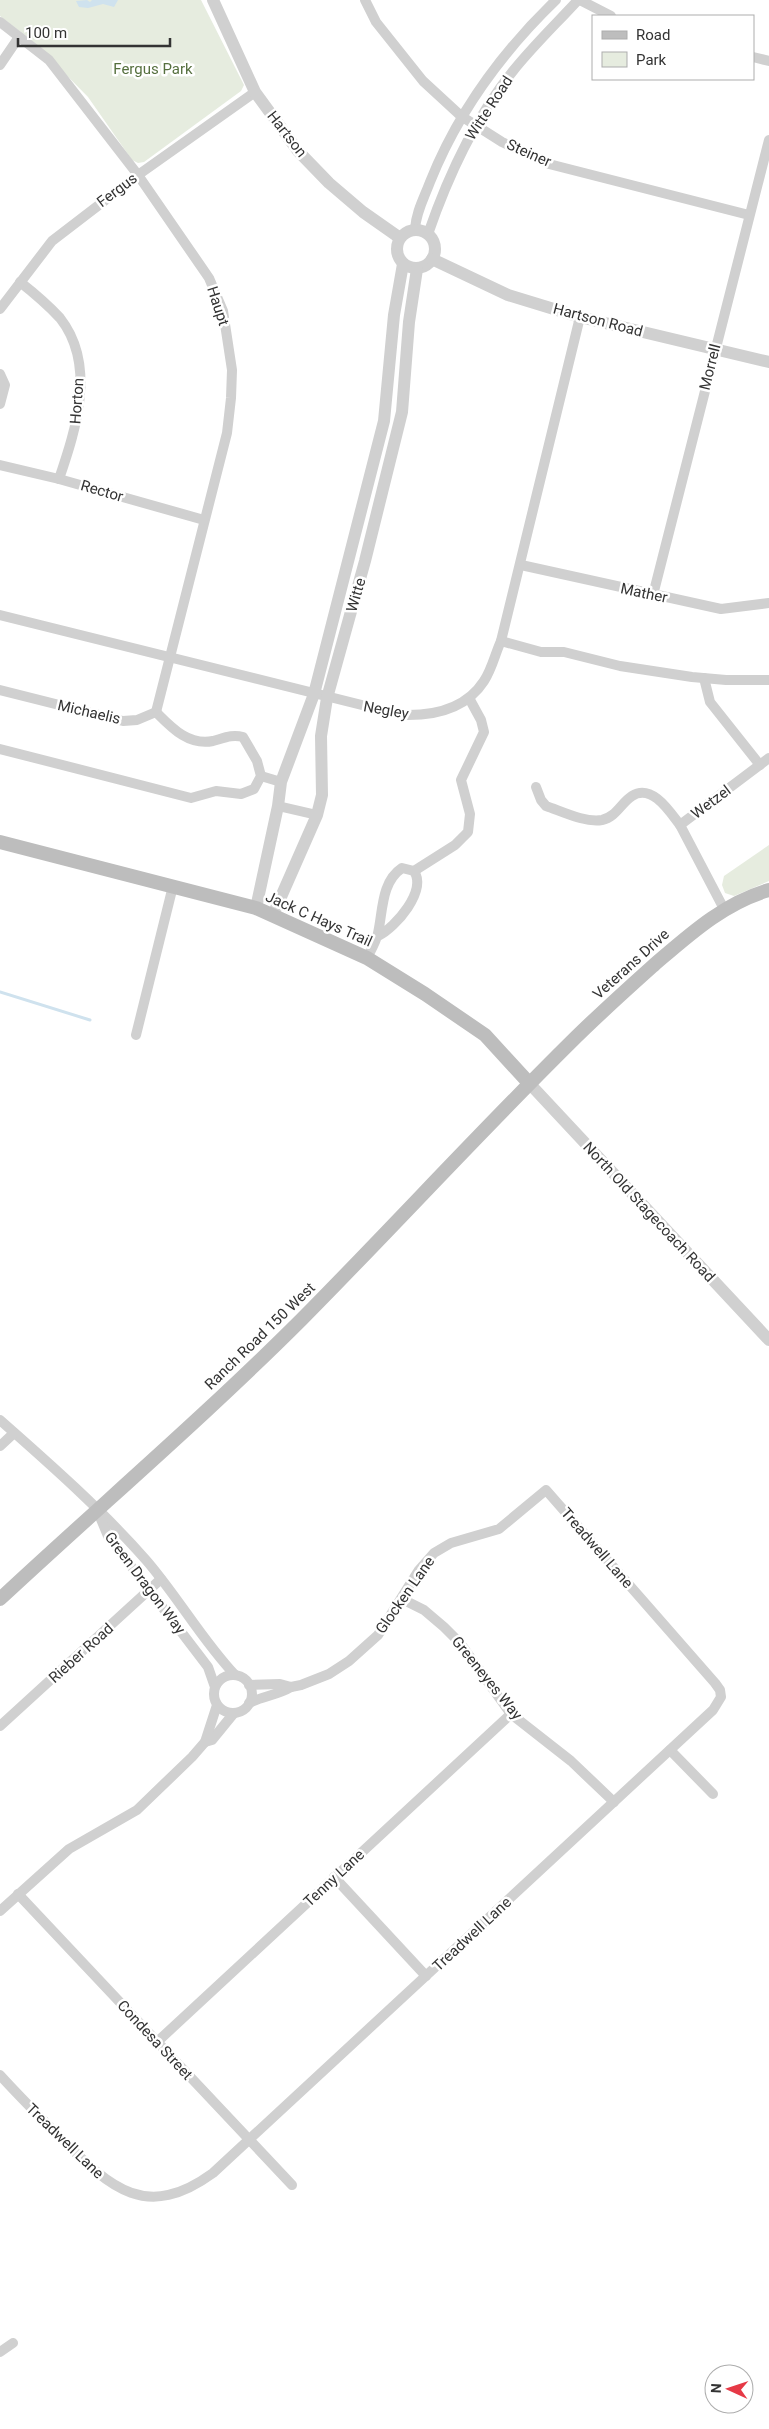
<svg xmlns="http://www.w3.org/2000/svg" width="769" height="2429" font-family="Roboto,sans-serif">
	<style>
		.green { fill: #e6ecdf }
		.water { fill: #cfe2ee }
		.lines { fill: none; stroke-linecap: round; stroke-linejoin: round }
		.stream { stroke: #cfe2ee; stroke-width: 3 }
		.minor { stroke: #d0d0d0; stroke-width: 10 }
		.tertiary { stroke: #d0d0d0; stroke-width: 12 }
		.secondary { stroke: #bdbdbd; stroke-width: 14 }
		.labels { text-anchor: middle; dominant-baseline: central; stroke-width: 5; stroke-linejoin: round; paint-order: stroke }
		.park-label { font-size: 15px; fill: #56703f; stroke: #fff }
		.street-label { font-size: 15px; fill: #333; stroke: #fff }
	</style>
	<rect width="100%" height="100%" fill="#fff"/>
	<g class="green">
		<polygon points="0,0 201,0 244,85 241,91 144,162 138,163 132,160 88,97 35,43 0,16"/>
		<polygon points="769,845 769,881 734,896 725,893 722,885 724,876"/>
	</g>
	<polygon class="water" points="87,0 90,2 92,0 118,0 114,7 103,4 88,8 79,7 76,1"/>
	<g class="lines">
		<polyline class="stream" points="0,992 90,1020"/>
		<g class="minor">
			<polyline points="365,0 376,22 423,81 461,116 502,142 549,164 749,215"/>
			<polyline points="580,0 611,16"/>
			<polyline points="0,22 49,60 138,175 209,278 223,311 232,370 231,398 227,433 156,712"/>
			<polyline points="753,57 769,61"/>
			<polyline points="0,65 19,37"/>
			<path d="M 415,229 C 416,212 424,198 430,182 C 458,112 502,52 556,0"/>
			<path d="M 428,234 C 448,176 474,119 513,71 C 533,46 556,24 578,0"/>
			<path d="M 20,282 C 34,293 48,305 60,318 C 97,365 76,429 59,479"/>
			<polyline points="0,309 52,241 138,175 255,92"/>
			<polyline points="0,374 5,385 0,404"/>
			<polyline points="0,465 59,479 204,520"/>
			<polyline points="521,565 721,609 769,603"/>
			<polyline points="653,595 769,140"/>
			<path d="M 0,615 L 402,715 C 434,716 466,709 484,681 C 492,669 495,654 501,641 L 580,317"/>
			<polyline points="501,641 541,652 564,652 620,666 692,677 726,680 769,680"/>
			<polyline points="704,678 710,702 760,765"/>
			<polyline points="0,690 123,721 137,720 156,712"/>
			<path d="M 0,749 L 191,798 L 216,791 L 241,794 L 254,789 L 261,776 L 257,761 L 243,737 C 232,734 224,738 213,741 C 188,746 171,727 156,712"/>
			<polyline points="261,776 281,782"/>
			<path d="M 536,787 L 541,800 L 546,806 C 561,811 585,823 602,820 C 616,817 621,803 632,796 C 652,783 670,812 680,825"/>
			<polyline points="278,806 317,815"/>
			<polyline points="414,871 455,845 468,832 470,814 461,780 484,732 481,720 469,698"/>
			<polyline points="724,909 680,825 769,758"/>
			<path d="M 367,958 C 371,950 376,942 378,933 C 383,911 381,882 402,868 L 414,871 C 427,891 396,927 378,936"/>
			<polyline points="136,1035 173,886"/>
			<path d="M 0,1420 C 50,1464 102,1510 146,1560 C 178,1597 202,1640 235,1675"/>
			<polyline points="0,1446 14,1433"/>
			<polyline points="98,1512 108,1536 208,1667 215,1687"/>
			<polyline points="402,1599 424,1610 444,1627 460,1643 511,1714 571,1761 614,1802"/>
			<circle cx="233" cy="1694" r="19"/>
			<path d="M 249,1703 C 263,1696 278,1695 291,1687"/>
			<polyline points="0,1726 161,1579"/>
			<polyline points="205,1742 212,1740 234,1713"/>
			<polyline points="670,1750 713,1794"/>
			<polyline points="334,1877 426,1976"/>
			<polyline points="18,1894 292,2185"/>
			<polyline points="0,1911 69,1849 137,1810 192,1757 205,1742 217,1705"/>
			<polyline points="157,2042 511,1714"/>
			<path d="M 0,2075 C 20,2097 41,2118 62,2139 C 111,2189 147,2221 213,2173 L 713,1710 L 721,1697 L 720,1690 L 715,1683 L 546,1490 L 499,1529 L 451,1543 L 434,1553 L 419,1570 L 378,1635 L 349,1661 L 329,1674 L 301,1685 L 291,1687 L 280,1684 L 249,1685"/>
			<polyline points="0,2352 13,2343"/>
		</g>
		<g class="tertiary">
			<polyline points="213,0 255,92 298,151 329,183 363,212 400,238"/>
			<circle cx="416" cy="249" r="19"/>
			<polyline points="432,259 508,295 580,317 769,362"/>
			<polyline points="256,908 278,806 281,782 314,694 384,421 394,315 403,264"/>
			<polyline points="273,915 317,815 322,795 321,736 327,698 365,561 402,412 409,322 417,269"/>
			<polyline points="529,1083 769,1340"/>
		</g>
		<g class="secondary">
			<polyline points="0,842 256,908 367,958 425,994 485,1035 529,1083"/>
			<path d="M 0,1599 C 101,1505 205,1416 302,1319 C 392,1228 479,1133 570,1043 C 598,1015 626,990 655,964 C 690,934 724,903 769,890"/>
		</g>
	</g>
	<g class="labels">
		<g class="park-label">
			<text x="153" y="69">Fergus Park</text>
		</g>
		<g class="street-label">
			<text transform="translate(489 108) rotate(-57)">Witte Road</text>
			<text transform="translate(287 134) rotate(52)">Hartson</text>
			<text transform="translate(529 153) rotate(24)">Steiner</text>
			<text transform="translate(117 190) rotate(-37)">Fergus</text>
			<text transform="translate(218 306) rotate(72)">Haupt</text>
			<text transform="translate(598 320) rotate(15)">Hartson Road</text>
			<text transform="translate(710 367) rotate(-76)">Morrell</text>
			<text transform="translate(77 401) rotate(-86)">Horton</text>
			<text transform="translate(102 491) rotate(16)">Rector</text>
			<text transform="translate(644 593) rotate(12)">Mather</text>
			<text transform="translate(356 595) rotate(-74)">Witte</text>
			<text transform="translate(386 710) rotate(10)">Negley</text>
			<text transform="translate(89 712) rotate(13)">Michaelis</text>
			<text transform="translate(711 802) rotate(-37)">Wetzel</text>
			<text transform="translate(319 919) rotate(24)">Jack C Hays Trail</text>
			<text transform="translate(631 964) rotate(-42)">Veterans Drive</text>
			<text transform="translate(649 1212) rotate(47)">North Old Stagecoach Road</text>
			<text transform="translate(260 1336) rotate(-44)">Ranch Road 150 West</text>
			<text transform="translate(597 1548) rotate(49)">Treadwell Lane</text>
			<text transform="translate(145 1583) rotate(53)">Green Dragon Way</text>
			<text transform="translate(405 1595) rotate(-55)">Glocken Lane</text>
			<text transform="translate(81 1653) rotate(-42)">Rieber Road</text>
			<text transform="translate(487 1678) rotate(51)">Greeneyes Way</text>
			<text transform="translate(334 1878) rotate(-43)">Tenny Lane</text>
			<text transform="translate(472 1934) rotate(-43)">Treadwell Lane</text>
			<text transform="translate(155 2040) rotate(47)">Condesa Street</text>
			<text transform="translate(65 2141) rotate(44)">Treadwell Lane</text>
		</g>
	</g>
	<rect x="592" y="15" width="162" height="65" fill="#ffffff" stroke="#adadad"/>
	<rect x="602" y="31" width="25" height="8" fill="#bdbdbd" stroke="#adadad"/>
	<text x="636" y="40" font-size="15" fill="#333333">Road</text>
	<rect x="602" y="52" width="25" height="15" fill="#e6ecdf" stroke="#adadad"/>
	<text x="636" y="65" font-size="15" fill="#333333">Park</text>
	<g transform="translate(729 2389) rotate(273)"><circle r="24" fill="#ffffff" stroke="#adadad"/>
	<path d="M0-4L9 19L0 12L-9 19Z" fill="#e63946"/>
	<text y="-8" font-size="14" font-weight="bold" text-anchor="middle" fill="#333333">N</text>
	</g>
	<path d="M18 38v8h152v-8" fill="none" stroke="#333333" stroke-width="2.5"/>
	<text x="25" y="38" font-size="15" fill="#333333" stroke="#ffffff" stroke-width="4" paint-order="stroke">100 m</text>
</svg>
